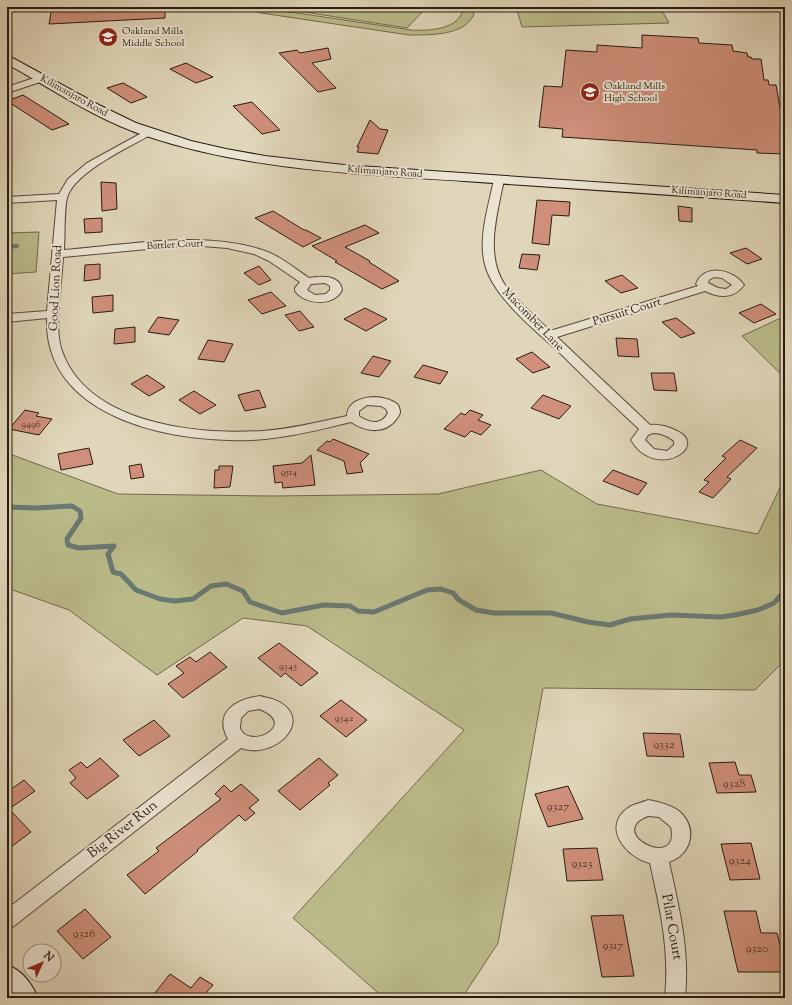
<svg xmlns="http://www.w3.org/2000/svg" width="792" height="1005" font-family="'Sorts Mill Goudy',serif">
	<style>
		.green { fill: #bbbb8a; stroke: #726a4e }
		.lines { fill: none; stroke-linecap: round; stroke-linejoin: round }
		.stream-far1 { stroke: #697973; stroke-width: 4 }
		.stream { stroke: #697973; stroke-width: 5 }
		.building { fill: #cf8f7a; stroke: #291a12 }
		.street-casing { stroke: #57493c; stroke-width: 2 }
		.secondary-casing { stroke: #291a12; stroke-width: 2 }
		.street { fill: #ebe4d2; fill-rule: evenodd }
		.secondary { fill: #ebe4d2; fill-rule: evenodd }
		.labels { text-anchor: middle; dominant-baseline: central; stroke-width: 4; stroke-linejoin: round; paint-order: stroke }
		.far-poi-label { font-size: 10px; fill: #291a12; stroke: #ebe4d2; text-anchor: start }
		.far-street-label { font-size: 10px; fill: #291a12; stroke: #ebe4d2 }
		.number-label { font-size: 10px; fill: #52372c }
		.street-label { font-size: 12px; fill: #291a12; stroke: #ebe4d2 }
		.near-number-label { font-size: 12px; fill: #52372c }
		.near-street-label { font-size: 14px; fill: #291a12; stroke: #ebe4d2 }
	</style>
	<rect width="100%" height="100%" fill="#e0d6b9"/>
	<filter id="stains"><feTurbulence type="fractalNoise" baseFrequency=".005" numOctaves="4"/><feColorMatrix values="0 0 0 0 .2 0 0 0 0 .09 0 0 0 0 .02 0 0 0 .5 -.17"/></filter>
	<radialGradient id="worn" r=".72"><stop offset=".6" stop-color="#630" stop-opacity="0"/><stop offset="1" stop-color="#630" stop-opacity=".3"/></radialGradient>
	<g class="green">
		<path d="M 240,7 L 257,7 L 411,30 C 427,31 455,30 462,13 L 460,7 L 471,7 L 474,14 C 465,36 429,35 409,35 L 261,13 Z"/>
		<polygon points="272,7 427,7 407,28"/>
		<polygon points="516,7 660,7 669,23 522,27"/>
		<polygon points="39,232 36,272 7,274 7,233"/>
		<polygon points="785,316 785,378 742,336"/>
		<polygon points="7,453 118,494 272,496 438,494 541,470 597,504 758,534 785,477 785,660 755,690 543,688 498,943 462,998 384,998 293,918 464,730 307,626 243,618 157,675 69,610 7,588"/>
	</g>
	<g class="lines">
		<polyline class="stream-far1" points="7,247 17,246"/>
		<polyline class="stream" points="7,507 36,508 72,506 80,511 81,518 67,539 68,545 79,548 114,546 108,554 113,572 121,574 136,590 160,599 174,601 193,599 211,586 226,584 243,591 250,602 282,613 324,605 350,606 358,611 374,612 427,590 441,589 453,593 459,600 476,610 494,613 551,613 588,622 610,625 630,619 671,615 721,617 735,615 758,610 774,603 785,591"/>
	</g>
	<g class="building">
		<polygon points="52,7 165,7 165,18 49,24"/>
		<polygon points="642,35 698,38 699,43 732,45 733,51 747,53 748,57 751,57 752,59 761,59 764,80 768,80 769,85 776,85 785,135 785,154 757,153 757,150 562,137 563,129 539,127 544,86 562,87 566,50 597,52 597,45 642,48"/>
		<polygon points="328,48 331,59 312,63 336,88 318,92 279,53 297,50 300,53"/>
		<polygon points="186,63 213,77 196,83 170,69"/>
		<polygon points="123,83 134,89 147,97 131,103 107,88"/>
		<polygon points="23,95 69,124 52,130 7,101"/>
		<polygon points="252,102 280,130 262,134 233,106"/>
		<polygon points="370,120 380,129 388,130 378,154 357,152 359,147 357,147"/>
		<polygon points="101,182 116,183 117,209 102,211"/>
		<polygon points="537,200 570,202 569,216 552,215 549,245 532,243"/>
		<polygon points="678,206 692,208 692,222 679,221"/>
		<polygon points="273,211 304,230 306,230 321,238 303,247 255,218"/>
		<polygon points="102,218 102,232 85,233 84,219"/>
		<polygon points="365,225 379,233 345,247 370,261 369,262 399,281 382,289 335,262 337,261 312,246"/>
		<polygon points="746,248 762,259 747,264 730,253"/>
		<polygon points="522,254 540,255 537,270 519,268"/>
		<polygon points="100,264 100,279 84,281 85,265"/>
		<polygon points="259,266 271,280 259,285 244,273"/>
		<polygon points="622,275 638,288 621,293 605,281"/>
		<polygon points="271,292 286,306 262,314 248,300"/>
		<polygon points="113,295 113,311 93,313 92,297"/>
		<polygon points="761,304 776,314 754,323 739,313"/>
		<polygon points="365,308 387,319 366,331 344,319"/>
		<polygon points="300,311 306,318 314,327 299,331 285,315"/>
		<polygon points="158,317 179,320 169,335 148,332"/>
		<polygon points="676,318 679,320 695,333 681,338 662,322"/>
		<polygon points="135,327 135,342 114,344 115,329"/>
		<polygon points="616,338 637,339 639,357 618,356"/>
		<polygon points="208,340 233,344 224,362 198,359"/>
		<polygon points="532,352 550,367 533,373 516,359"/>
		<polygon points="373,356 391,361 379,377 361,373"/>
		<polygon points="423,365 448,372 440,384 414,377"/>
		<polygon points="651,373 674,373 677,391 654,390"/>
		<polygon points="147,375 165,387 149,396 131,384"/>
		<polygon points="259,390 266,407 245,411 238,395"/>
		<polygon points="194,391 216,405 200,414 179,400"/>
		<polygon points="543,395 571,406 559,419 531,408"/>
		<polygon points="25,410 39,413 36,416 52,419 39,435 9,429"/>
		<polygon points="470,410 483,415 478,420 491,425 481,435 471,431 465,437 444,429 461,413 465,415"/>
		<polygon points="333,439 369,454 360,463 363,472 347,474 344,461 317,450 327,441 330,442"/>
		<polygon points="740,440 757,448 727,477 731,479 713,498 699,492 709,482 704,480 726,458 722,456"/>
		<polygon points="89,448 93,464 61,470 58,454"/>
		<polygon points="311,455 315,485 283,488 282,482 275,483 273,466 302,463"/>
		<polygon points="141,464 144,477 131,479 129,466"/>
		<polygon points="219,466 233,466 230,487 214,488 215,470 219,470"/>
		<polygon points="613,470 647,483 638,495 603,481"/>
		<polygon points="279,643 318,673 301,686 285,673 281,677 258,658"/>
		<polygon points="210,652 227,667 183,698 168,684 184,673 176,666 190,657 196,662"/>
		<polygon points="341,700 367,720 346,737 320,716"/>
		<polygon points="154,720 170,736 139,756 123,740"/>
		<polygon points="643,733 680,734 684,757 647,756"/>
		<polygon points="100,758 119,776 87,799 70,783 76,778 69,770 81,762 87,768"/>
		<polygon points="319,758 338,775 328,783 330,785 300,810 278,791"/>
		<polygon points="735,762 739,775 751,775 756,792 717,793 709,763"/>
		<polygon points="24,780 35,791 9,809 31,832 7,850 7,792"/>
		<polygon points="241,784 259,800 249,808 255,813 245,821 239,815 197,850 198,851 145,894 127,875 159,851 156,848 221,799 215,794 224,785 231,792"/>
		<polygon points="568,786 583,819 548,827 535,794"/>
		<polygon points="751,843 760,879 730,880 721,844"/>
		<polygon points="597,848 603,880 567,881 563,849"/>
		<polygon points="85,909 111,937 83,959 57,931"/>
		<polygon points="724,911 756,911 761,933 777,933 785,965 785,972 738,972"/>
		<polygon points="623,915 634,976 602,977 591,916"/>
		<polygon points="170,974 191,988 200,977 213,985 203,996 206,998 151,998"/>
	</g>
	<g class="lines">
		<g class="street-casing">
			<g id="street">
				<polygon points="43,75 47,78 46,80 7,93 7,87"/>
				<path d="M 149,129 L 154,132 L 152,134 C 130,147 74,172 67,198 C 64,210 65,236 64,250 C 125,245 203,230 262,250 C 279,255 294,268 309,278 C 320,276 340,274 342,290 C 334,307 305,305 295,291 L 295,288 L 300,282 L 269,261 L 254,254 L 227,248 L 190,245 L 63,257 C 62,282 54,324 61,348 C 85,424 196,435 263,431 C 291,429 319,422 347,416 C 347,394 384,393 397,404 C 399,406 400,410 400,413 C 390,434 369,434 351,422 C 323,429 294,436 265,439 C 185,446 43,423 47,318 L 7,322 L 7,314 L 47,311 L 57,200 L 7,203 L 7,197 L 59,194 L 68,179 L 87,163 ZM 325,283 L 330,286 L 330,290 L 326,294 L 315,295 L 307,290 L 311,284 ZM 367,405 L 381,406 L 386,409 L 388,413 C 381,426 369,423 359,416 L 359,411 Z"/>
				<path d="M 499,176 L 504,179 C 498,212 484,254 505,285 C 517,302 535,316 550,331 L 698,286 L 696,284 C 704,263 733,269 744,285 C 734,299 719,298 705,291 L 557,337 L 650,425 C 659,424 669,427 677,431 C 710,447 655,481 631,440 L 639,429 C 613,405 587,380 562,355 C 537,331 490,296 484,260 C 479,234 489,205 494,179 ZM 714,277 L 722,278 L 732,285 L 726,289 L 718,288 L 708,283 L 709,280 ZM 653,433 C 661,433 668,436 674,441 L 674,445 L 667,451 L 654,449 L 645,440 L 648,435 Z"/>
				<path d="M 260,696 C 267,698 275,699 281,703 C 313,723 272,760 241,748 L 14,926 L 7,929 L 7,909 L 228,739 C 213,712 237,699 260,696 ZM 259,709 C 300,724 249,751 240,728 L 241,718 L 248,711 Z"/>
				<path d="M 648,800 C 659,802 672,805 680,812 C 698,829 691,855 669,862 C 679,908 690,951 685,998 L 665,998 C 670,951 660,908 650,863 C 627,858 601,827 628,808 C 633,804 642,803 648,800 ZM 648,816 L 659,817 L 671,827 C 681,872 604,833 648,816 Z"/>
			</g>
		</g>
		<g class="secondary-casing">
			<g id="secondary">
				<path d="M 7,55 L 99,105 L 136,123 L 191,141 L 226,149 L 265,156 L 344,165 L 785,195 L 785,203 C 678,195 571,188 464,181 C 357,174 248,170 146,136 C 97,120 52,89 7,64 Z"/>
				<path d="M 7,965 C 22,970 32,984 38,998 L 7,998 Z"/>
			</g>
		</g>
		<use href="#street" class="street"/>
		<use href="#secondary" class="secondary"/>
	</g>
	<defs>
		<g id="school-disc" transform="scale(1)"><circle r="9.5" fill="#8f2418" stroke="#ebe4d2"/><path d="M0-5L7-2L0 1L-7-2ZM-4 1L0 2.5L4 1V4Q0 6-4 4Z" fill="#fff"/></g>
	</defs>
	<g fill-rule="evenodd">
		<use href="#school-disc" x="108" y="37"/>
		<use href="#school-disc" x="590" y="92"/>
	</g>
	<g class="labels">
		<g class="far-poi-label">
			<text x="122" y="31">Oakland Mills<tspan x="122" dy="12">Middle School</tspan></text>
			<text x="604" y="86">Oakland Mills<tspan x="604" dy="12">High School</tspan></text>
		</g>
		<g class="far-street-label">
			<text transform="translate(74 96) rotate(29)">Kilimanjaro Road</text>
			<text transform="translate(385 172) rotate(4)">Kilimanjaro Road</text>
			<text transform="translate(709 193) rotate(4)">Kilimanjaro Road</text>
			<text transform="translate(175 245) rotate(-3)">Battler Court</text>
		</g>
		<g class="number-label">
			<text x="31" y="424">9496</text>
			<text x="289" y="472">9514</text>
			<text x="288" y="666">9343</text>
			<text x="344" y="718">9342</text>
		</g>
		<g class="street-label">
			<text transform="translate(56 288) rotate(-87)">Good Lion Road</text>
			<text transform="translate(627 312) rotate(-17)">Pursuit Court</text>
			<text transform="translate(533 320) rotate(46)">Macomber Lane</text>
		</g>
		<g class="near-number-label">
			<text x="664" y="745">9332</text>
			<text x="734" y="784">9328</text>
			<text x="558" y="807">9327</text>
			<text x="740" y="861">9324</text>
			<text x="582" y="864">9323</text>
			<text x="84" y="934">9326</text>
			<text x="613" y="946">9317</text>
			<text x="757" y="949">9320</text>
		</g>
		<g class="near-street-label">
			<text transform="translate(123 830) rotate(-38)">Big River Run</text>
			<text transform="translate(671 927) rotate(80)">Pilar Court</text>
		</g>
	</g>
	<rect width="792" height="1005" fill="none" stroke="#e0d6b9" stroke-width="24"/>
	<rect x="8" y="8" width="776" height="989" fill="none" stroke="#291a12" stroke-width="2"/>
	<rect x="12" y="12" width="768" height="981" fill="none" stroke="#291a12"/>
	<g transform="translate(42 963) rotate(46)"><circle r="19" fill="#ebe4d2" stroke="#9d9385"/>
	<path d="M0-3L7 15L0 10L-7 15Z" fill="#8f2418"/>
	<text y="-6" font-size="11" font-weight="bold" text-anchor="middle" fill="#291a12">N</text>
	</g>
	<rect width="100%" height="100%" filter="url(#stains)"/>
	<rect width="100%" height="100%" fill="url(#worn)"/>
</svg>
